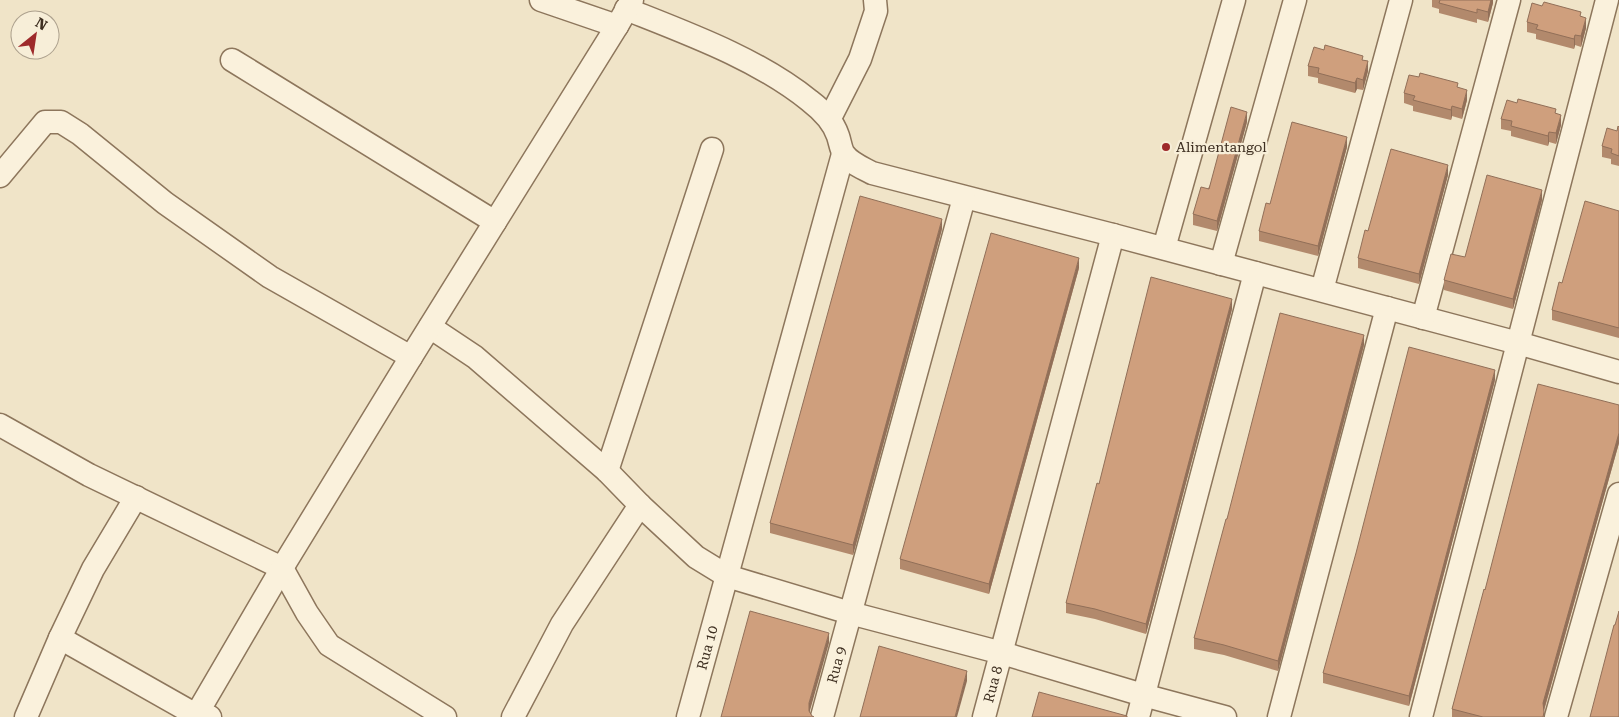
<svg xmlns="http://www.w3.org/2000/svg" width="1619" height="717" font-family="'Roboto Serif',serif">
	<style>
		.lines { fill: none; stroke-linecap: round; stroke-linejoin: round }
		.minor-casing { stroke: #8d765c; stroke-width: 25 }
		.minor { stroke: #faf1dc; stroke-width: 22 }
		.wall { fill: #b2896c }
		.shaded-wall { fill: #916f58 }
		.building { fill: #cf9f7d; stroke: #916f58 }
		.poi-dot { fill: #9e2a2b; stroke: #f7eed8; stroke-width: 2 }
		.labels { text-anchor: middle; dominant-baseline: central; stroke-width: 4.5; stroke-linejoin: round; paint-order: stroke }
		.poi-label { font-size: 14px; fill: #3d2e20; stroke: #f7eed8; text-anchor: start }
		.street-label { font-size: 14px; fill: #3d2e20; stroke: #f7eed8 }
	</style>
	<rect width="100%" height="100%" fill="#f0e4c8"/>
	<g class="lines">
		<g class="minor-casing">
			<g id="minor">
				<polyline points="541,0 617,26"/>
				<path d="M 626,9 C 689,34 758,59 810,101 C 823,111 833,121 838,136 C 840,142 841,150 844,154 C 850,163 863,168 872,173 L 1113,235 L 1518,343 L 1619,372"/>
				<polyline points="232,60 495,222"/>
				<polyline points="830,118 860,59 876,11 875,0"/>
				<polyline points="0,176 45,122 61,122 80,134 165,203 270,277 411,357"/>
				<polyline points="1164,248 1234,0"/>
				<polyline points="1221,264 1295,0"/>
				<polyline points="1322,290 1401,0"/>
				<polyline points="1423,318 1509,0"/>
				<polyline points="430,327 475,357 607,471 640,505 696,557 727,576 850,613 1002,653 1143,695 1225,717"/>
				<polyline points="0,425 89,475 282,568 307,613 329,645 445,717"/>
				<polyline points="607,471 712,149"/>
				<polyline points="60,638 196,715 210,717"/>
				<polyline points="26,717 60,638 93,569 136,497"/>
				<polyline points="195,717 282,568 411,357 617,26 632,0"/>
				<polyline points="513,717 562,624 640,505"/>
				<path id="s1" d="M 688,717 L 843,154"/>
				<path id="s2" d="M 822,717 L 964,198"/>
				<path id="s3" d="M 984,717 L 1113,235"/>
				<polyline points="1138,717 1255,273"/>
				<polyline points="1279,717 1387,308"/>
				<polyline points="1421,717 1607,0"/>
				<polyline points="1556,717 1619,494"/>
			</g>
		</g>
		<use href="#minor" class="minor"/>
	</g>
	<g class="wall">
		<polygon points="1432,0 1493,0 1493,3 1488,22 1477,19 1477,23 1439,13 1439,9 1432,7"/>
		<polygon points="1581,16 1586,28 1581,47 1575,45 1574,49 1536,39 1536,34 1527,32 1527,22"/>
		<polygon points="1363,60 1368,71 1363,90 1357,89 1355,93 1318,83 1318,78 1308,76 1308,66"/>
		<polygon points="1458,88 1467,100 1462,119 1452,116 1451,120 1413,111 1413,106 1404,103 1404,93"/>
		<polygon points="1556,113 1561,125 1556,144 1549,142 1548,146 1511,136 1511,131 1501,129 1501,119"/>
		<polygon points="1247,122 1217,231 1193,225 1193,214"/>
		<polygon points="1619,127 1619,166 1611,164 1611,159 1602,157 1602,146 1617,131"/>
		<polygon points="1347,147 1318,256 1259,241 1259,231 1270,204"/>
		<polygon points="1448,175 1419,284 1358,268 1358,258 1368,231"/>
		<polygon points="1542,200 1513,309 1444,290 1444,280"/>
		<polygon points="1619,211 1619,338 1552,320 1552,310 1562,283"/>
		<polygon points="942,229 853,555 770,533 770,523"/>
		<polygon points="1079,268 989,594 900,569 900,559"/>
		<polygon points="1232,309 1146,634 1095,619 1066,613 1066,603 1099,484"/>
		<polygon points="1364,345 1278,671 1224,655 1194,649 1194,638 1227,519"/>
		<polygon points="1495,380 1409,706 1323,683 1323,673"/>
		<polygon points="1619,405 1619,443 1544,711 1544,717 1452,717 1452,709 1485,590"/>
	</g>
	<g class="shaded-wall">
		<polygon points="1491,0 1493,0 1493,3 1488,22 1488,12"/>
		<polygon points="1586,18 1586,28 1581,47 1581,36"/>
		<polygon points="1575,35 1575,45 1574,49 1574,39"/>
		<polygon points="1368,61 1368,71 1363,90 1363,80"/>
		<polygon points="1357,78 1357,89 1355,93 1355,83"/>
		<polygon points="1467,90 1467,100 1462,119 1462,109"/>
		<polygon points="1452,106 1452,116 1451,120 1451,110"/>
		<polygon points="1247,112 1247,122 1217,231 1217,221"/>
		<polygon points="1561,115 1561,125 1556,144 1556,133"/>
		<polygon points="1549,132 1549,142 1548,146 1548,136"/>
		<polygon points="1347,137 1347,147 1318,256 1318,246"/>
		<polygon points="1448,165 1448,175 1419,284 1419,274"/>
		<polygon points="1542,190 1542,200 1513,309 1513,299"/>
		<polygon points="942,219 942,229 853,555 853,545"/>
		<polygon points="1079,258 1079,268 989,594 989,584"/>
		<polygon points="1232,299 1232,309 1146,634 1146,624"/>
		<polygon points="1364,335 1364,345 1278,671 1278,661"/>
		<polygon points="1495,370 1495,380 1409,706 1409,696"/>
		<polygon points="1619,433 1619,443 1543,713 1543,703"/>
		<polygon points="829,633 829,643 809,714 809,703"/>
		<polygon points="967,671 967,681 957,717 955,717"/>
	</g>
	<g class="building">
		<polygon points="1440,0 1491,0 1488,12 1477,9 1477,13 1439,3"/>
		<polygon points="1544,2 1581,12 1580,16 1586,18 1581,36 1575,35 1574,39 1536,29 1538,25 1527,22 1532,3 1542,6"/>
		<polygon points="1325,45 1363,56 1362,60 1368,61 1363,80 1357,78 1355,83 1318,73 1319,68 1308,66 1314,47 1324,50"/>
		<polygon points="1420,73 1458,83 1457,87 1467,90 1462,109 1452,106 1451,110 1413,100 1415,96 1404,93 1409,75 1419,77"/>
		<polygon points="1518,99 1556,109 1555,113 1561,115 1556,133 1549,132 1548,136 1511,126 1512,121 1501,119 1507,100 1517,103"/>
		<polygon points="1231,107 1247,112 1217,221 1193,214 1201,187 1209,189"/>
		<polygon points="1292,122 1347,137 1318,246 1259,231 1266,203 1270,204"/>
		<polygon points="1618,126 1619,127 1619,156 1611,153 1612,149 1602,146 1607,128 1617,131"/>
		<polygon points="1391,149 1448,165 1419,274 1358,258 1365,230 1368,231"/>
		<polygon points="1487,175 1542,190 1513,299 1444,280 1451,254 1465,257"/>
		<polygon points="860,196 942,219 853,545 770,523"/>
		<polygon points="1585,201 1619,211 1619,328 1552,310 1559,282 1562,283"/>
		<polygon points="991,233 1079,258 989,584 900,559"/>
		<polygon points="1151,277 1232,299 1146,624 1095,609 1066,603 1097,483 1099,484"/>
		<polygon points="1280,313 1364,335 1278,661 1224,645 1194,638 1226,519 1227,519"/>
		<polygon points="1409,347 1495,370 1409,696 1323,673 1356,553"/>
		<polygon points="1538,384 1619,405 1619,433 1543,703 1544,712 1543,717 1483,717 1452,709 1484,589 1485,590"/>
		<polygon points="750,611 829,633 809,703 809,711 812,716 814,717 721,717"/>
		<polygon points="1619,611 1619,717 1590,717 1614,625 1615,625"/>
		<polygon points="879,646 967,671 955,717 860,717"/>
		<polygon points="1039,692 1127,716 1127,717 1032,717"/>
	</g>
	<circle class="poi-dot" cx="1166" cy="147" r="5"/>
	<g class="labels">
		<g class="poi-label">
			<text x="1176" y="147">Alimentangol</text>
		</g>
		<g class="street-label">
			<text stroke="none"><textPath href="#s1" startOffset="72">Rua 10</textPath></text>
			<text stroke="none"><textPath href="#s2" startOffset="54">Rua 9</textPath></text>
			<text stroke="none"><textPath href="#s3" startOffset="34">Rua 8</textPath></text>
		</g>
	</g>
	<g transform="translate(35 35) rotate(30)"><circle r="24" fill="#f7eed8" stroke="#ada18e"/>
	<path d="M0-4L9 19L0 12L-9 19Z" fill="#9e2a2b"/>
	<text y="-8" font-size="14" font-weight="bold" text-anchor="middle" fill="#3d2e20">N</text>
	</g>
</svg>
